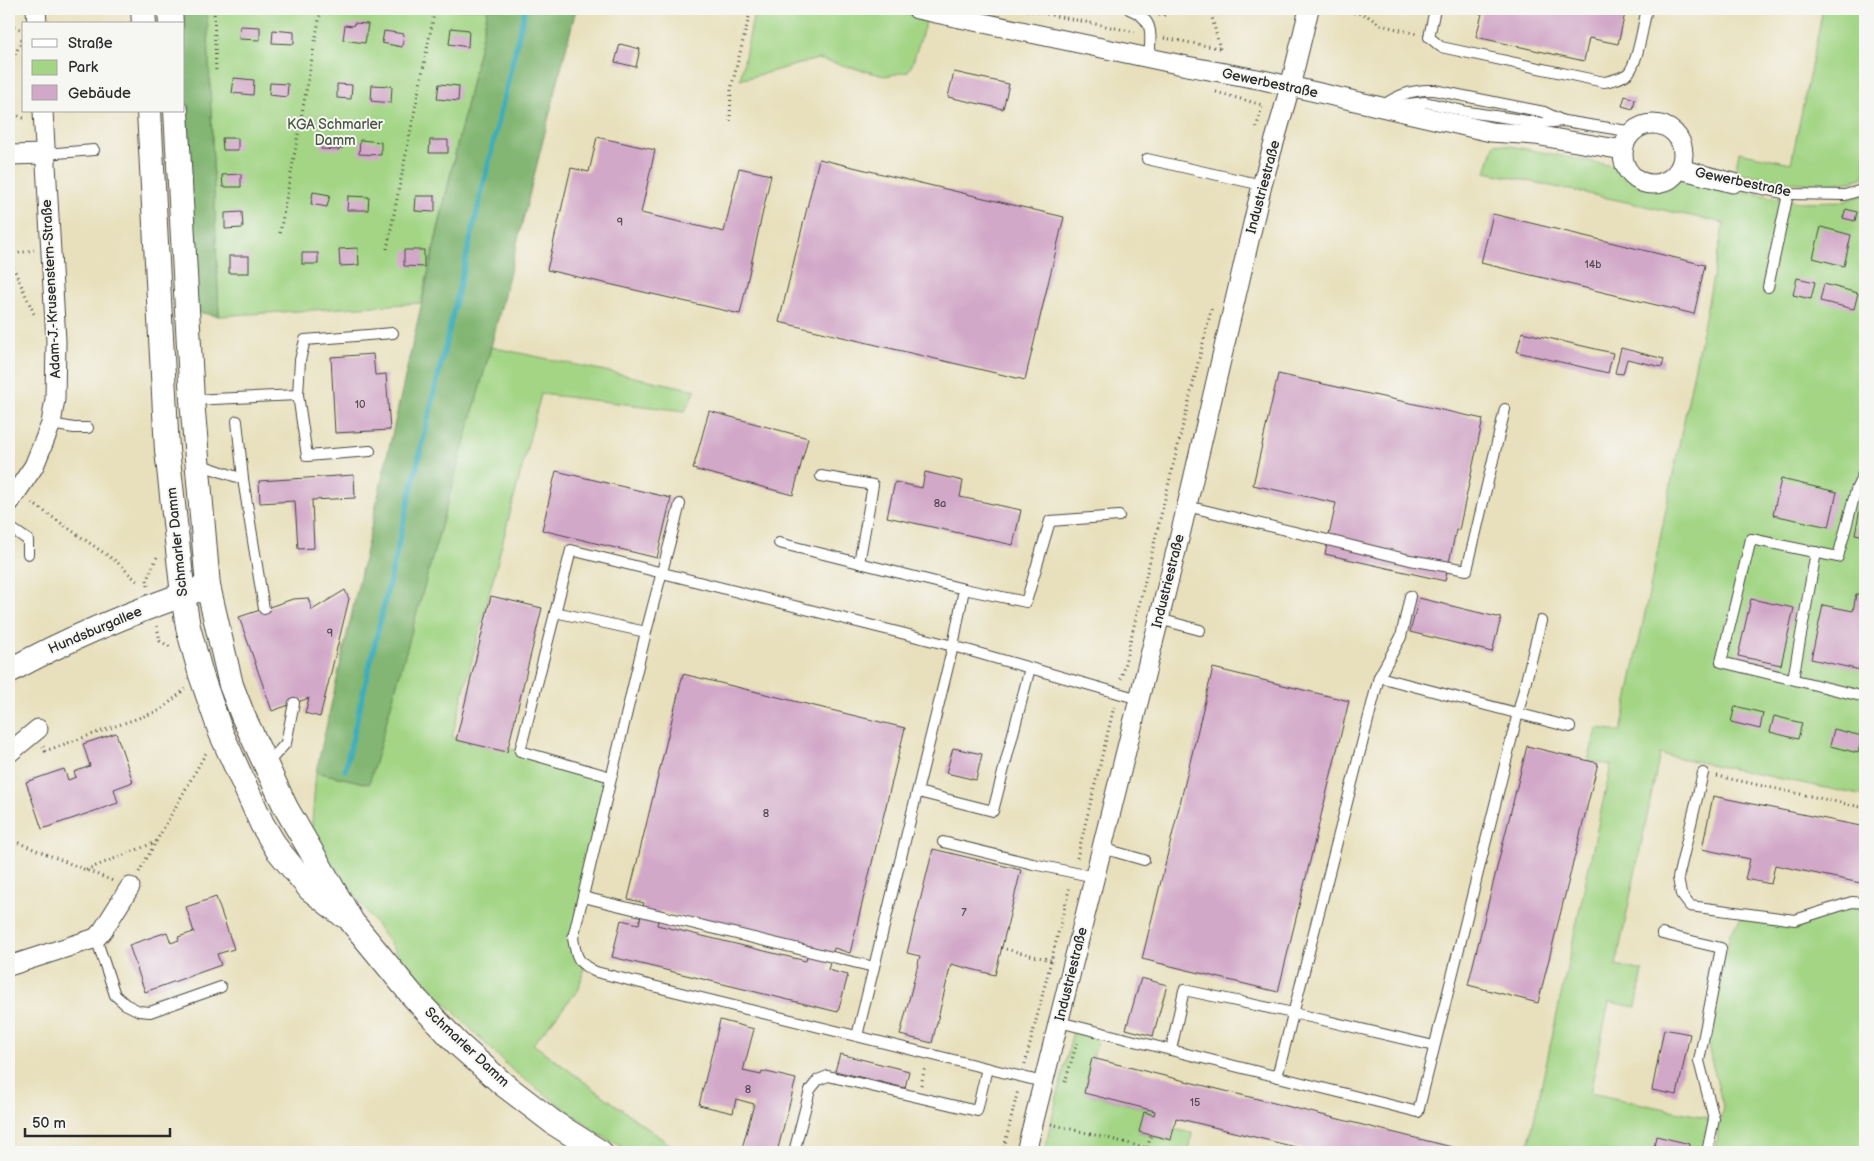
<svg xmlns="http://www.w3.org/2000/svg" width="1874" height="1161" font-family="'Balsamiq Sans',sans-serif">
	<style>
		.green { fill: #a3d585; stroke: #678058 }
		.forest { fill: #82b672; stroke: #56704e }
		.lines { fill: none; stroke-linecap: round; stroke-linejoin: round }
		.stream { stroke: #3eadba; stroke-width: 5.5 }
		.building { fill: #d2a8c8; fill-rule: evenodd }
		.service-casing { stroke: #474641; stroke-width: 12 }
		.minor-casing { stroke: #474641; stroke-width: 21 }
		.tertiary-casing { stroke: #474641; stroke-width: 26 }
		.path { stroke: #474641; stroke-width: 3; stroke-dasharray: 1 4; stroke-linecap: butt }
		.service { stroke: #fff; stroke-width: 10 }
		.minor { stroke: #fff; stroke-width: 19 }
		.tertiary { stroke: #fff; stroke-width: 24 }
		.labels { text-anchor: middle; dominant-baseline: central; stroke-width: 4; stroke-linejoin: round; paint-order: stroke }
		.number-label { font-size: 11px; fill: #554a52 }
		.street-label { font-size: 14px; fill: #2b2b2b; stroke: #f6f6f2 }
		.park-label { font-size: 14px; fill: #495642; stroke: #f6f6f2 }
	</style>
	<rect width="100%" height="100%" fill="#f6f6f2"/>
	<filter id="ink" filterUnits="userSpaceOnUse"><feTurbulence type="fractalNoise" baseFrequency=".02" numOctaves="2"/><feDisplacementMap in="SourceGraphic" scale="10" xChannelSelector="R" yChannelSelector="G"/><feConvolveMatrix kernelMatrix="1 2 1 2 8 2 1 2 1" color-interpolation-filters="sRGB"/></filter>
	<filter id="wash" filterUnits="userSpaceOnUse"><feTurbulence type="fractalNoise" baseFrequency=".0096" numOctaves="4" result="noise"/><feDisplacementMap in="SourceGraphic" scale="20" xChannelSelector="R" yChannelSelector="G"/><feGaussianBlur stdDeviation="1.12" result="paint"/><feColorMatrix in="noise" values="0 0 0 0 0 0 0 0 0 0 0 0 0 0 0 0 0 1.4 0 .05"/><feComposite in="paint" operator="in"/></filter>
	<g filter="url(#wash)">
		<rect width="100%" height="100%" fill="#e8e0bc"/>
		<g class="green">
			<polygon points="207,9 488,9 421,303 219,316"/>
			<polygon points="755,9 882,9 927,18 912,65 907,72 885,76 818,59 740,80"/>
			<path d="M 1823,9 L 1865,9 L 1865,177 C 1823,191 1777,181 1735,171 L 1739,152 L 1791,163 Z"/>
			<polygon points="1495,143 1799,202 1846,201 1865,194 1865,796 1660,754 1616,965 1643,971 1636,1007 1609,1002 1590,1093 1714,1119 1707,1152 1527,1152 1611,765 1588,761 1597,728 1621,731 1724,223 1486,172"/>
			<polygon points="491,347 696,390 685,411 541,394 452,737 520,751 611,777 573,938 584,967 579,989 533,1044 680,1152 631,1152 602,1136 512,1070 401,959 311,835 316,772 369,784"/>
			<polygon points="1850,906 1865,908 1865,1152 1714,1152 1723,1106 1708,1047 1730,933 1741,918 1794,927"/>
			<polygon points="1073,1031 1098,1037 1084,1093 1155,1111 1154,1115 1144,1113 1139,1132 1170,1140 1173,1129 1192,1133 1189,1152 1044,1152"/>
		</g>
		<g class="forest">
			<polygon points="180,9 207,9 219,316 196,312 184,80 184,24 181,24"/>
			<polygon points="488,9 576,9 491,347 369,784 316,772"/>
		</g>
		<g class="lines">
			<polyline class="stream" points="345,770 525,9"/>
		</g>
		<g id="blocks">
			<g class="building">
				<polygon points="1396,9 1412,9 1411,13"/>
				<polygon points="1462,9 1626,9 1618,44 1589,38 1584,61 1476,37 1482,14"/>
				<polygon points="354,23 368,24 365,43 343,40 345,25 353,26"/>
				<polygon points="240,26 260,27 260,40 239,39"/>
				<polygon points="451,28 469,30 468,47 449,44"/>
				<polygon points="273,30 294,32 294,44 272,43"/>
				<polygon points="384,31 404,34 402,47 382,43"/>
				<polygon points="620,44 640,49 636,67 615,62"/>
				<polygon points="954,72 1009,84 1003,109 948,97"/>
				<polygon points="234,78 254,80 253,95 232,93"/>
				<polygon points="270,83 288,84 287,97 269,95"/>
				<polygon points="337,84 352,85 351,99 337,98"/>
				<polygon points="439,84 459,86 458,101 437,99"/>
				<polygon points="372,85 392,86 391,103 371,101"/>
				<polygon points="1625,96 1635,99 1633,109 1622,106"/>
				<polygon points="597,137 655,150 641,213 724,232 739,168 771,175 740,314 547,270 571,168 589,172"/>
				<polygon points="222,138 238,138 238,150 223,150"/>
				<polygon points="322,139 344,140 343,148 339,148 339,150 321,149"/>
				<polygon points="360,140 381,142 381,155 359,154"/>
				<polygon points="430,140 448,140 448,153 429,153"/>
				<polygon points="819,159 1064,217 1025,380 779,322"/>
				<polygon points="241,174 241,187 223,187 222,175"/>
				<polygon points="313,192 330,195 327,207 311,204"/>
				<polygon points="348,196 369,197 368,210 347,210"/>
				<polygon points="416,196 435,196 435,212 415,211"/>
				<polygon points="1846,209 1857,212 1855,221 1843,218"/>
				<polygon points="242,212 243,228 225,229 225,213"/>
				<polygon points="1493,214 1705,265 1694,314 1481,263"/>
				<polygon points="1821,227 1851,235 1844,266 1813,258"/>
				<polygon points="358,248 359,265 340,266 339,249"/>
				<polygon points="404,250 424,250 424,267 404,266"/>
				<rect x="302" y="253" width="16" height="11"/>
				<rect x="229" y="256" width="20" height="17"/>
				<polygon points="1797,278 1815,282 1811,299 1793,295"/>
				<polygon points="1824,284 1858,293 1854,309 1820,301"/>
				<polygon points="1522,332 1613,353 1608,373 1517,352"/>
				<polygon points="1621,348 1664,359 1662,367 1627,359 1623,374 1615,373"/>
				<polygon points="373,354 375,375 386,374 390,430 335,433 331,357"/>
				<polygon points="1278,374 1483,419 1459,530 1456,530 1445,581 1325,554 1336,503 1253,485"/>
				<polygon points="709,411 808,438 793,495 693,469"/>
				<polygon points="556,471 671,498 657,558 542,530"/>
				<polygon points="925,472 963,481 960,497 1021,510 1013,545 887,517 895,482 922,488"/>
				<polygon points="354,475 355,498 312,500 314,548 298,549 295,501 260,503 259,481"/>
				<polygon points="1781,479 1837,492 1829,527 1773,515"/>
				<polygon points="1862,499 1865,500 1865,536 1855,534"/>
				<polygon points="345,590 349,599 320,717 305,713 309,698 272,711 239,617 293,599 308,598 312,610"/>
				<polygon points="1856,594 1865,595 1865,671 1811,659 1823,605 1853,611"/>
				<polygon points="491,596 542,608 507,752 456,740"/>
				<polygon points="1419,598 1501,618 1492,652 1410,632"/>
				<polygon points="1751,599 1794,608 1781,665 1738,656"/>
				<polygon points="1213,668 1349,701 1278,992 1142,959"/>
				<path d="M 683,674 L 905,728 L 850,953 L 834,948 L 828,970 L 848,975 L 838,1012 L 612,957 L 621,920 L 639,924 L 644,903 L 628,899 ZM 660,911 L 809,947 L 806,961 L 657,925 Z"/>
				<polygon points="1735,706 1763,713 1760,729 1731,722"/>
				<polygon points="1774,716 1802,723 1798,739 1770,732"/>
				<polygon points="1834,729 1862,736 1858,753 1830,746"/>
				<polygon points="116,733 133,782 114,789 118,803 42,829 26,782 64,769 68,780 76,777 74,772 90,766 83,744"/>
				<polygon points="1527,746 1598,763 1538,1003 1468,985"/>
				<polygon points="953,748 982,754 976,780 946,773"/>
				<polygon points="1713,796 1865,827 1865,884 1775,865 1771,884 1745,879 1750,859 1702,849"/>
				<polygon points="933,849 1021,870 995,975 951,964 932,1043 900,1035 920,956 907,953"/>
				<polygon points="216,897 234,949 217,954 221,965 145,992 129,945 167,932 171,943 179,940 178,937 194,932 186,907"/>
				<polygon points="1141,978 1167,985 1153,1036 1126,1029"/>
				<polygon points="720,1020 754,1029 743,1071 761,1075 762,1071 796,1079 777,1152 741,1152 754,1104 736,1099 733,1113 699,1105"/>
				<polygon points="1664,1029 1690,1034 1677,1095 1652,1090"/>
				<polygon points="840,1054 909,1071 905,1088 835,1071"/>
				<polygon points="1092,1058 1472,1152 1316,1152 1176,1118 1171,1140 1139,1132 1144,1112 1154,1115 1155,1111 1084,1093"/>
				<polygon points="1656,1136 1690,1144 1689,1152 1653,1152"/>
			</g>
		</g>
	</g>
	<g filter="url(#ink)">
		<use href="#blocks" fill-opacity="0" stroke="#474641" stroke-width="1"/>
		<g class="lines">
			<g class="service-casing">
				<g id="service">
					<path d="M 1129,9 C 1155,20 1151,33 1149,58"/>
					<path d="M 1435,9 L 1429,37 L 1441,47 L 1604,82 C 1613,80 1620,79 1627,74 C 1638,66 1643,23 1647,9"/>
					<polyline points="1399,105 1425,102 1468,112 1542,123 1564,121 1634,132"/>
					<path d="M 1381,107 C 1396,95 1415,89 1434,90 L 1544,112 L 1563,121"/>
					<polyline points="45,154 94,150"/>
					<polyline points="1147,159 1262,185"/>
					<polyline points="1733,183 1788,194 1845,195 1865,189"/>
					<polyline points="1768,287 1788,194"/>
					<polyline points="298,395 307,456 370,451"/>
					<polyline points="192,400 298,395 300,360 305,340 393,333"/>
					<polyline points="237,421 243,479"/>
					<polyline points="51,424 74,428 88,428"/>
					<polyline points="198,464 243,479 264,609"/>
					<polyline points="1865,470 1856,490 1838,557 1751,539 1721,662 1865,697"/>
					<polyline points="821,476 873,485 859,563"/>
					<path d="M 680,504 L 646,632 L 573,938 C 576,957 578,964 596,972 L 1043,1082"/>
					<polyline points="1195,508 1410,560 1467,570 1505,409"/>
					<polyline points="9,527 28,540 28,554"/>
					<polyline points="779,543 964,589"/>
					<polyline points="555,612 646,632"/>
					<polyline points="1159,619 1200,630"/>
					<polyline points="1379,677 1570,727"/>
					<polyline points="1793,679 1816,552"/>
					<polyline points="266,765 286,743 294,703"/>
					<polyline points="1703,773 1678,878 1681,894 1690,906 1795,920 1852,902 1865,903"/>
					<polyline points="611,777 520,751 571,550 953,646 964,589 1026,602 1050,521 1119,516"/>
					<polyline points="918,792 993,811 1030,668"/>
					<polyline points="943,842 1033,864 1095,877"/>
					<polyline points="1102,848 1144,860"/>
					<polyline points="583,897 874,967"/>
					<polyline points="1662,934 1721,948 1699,1061 1714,1119 1707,1152"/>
					<polyline points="96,938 115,995 125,1004 139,1011 150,1012 221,987"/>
					<polyline points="1059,1022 1418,1112 1541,621"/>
					<polyline points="857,1036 953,646 1139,699"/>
					<polyline points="1171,1050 1184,990 1293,1013 1434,1046"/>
					<polyline points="1277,1077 1379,677 1401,637 1410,596"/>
					<polyline points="794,1152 810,1090 818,1080 828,1076 977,1111 987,1068"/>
				</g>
			</g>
			<g class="minor-casing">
				<g id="minor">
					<polyline points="36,9 37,24"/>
					<polyline points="917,9 1187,66 1263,80 1491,132 1535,135 1623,150"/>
					<circle cx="1653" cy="154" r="30"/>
					<polyline points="9,155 45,154"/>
					<polyline points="1680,169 1733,183"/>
					<polyline points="9,503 34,466 51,424 55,399 56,341 43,111"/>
					<polyline points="9,753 38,729"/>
					<polyline points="9,966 96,938 103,930 130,887"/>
					<polyline points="1026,1152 1181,531 1262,185 1290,87 1309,9"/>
				</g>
			</g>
			<g class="tertiary-casing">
				<g id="tertiary">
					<polyline points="143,9 144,24"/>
					<polyline points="170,9 171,24"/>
					<polyline points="149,111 167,450 183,595 188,627 201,675 221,733 262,824 277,849 310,889 343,915"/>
					<polyline points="176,111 192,400 208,586 231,685 243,716 286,808 352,922 412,995 458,1044 503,1084 554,1123 600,1152"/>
					<path d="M 9,671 C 69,638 132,612 197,590"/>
				</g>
			</g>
			<g class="path">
				<polyline points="214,9 216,74"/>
				<polyline points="1022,9 1135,32"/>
				<polyline points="1210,9 1220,49"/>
				<polyline points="1334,9 1366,15 1381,25 1417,34"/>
				<polyline points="1159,15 1163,16 1175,9"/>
				<polyline points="9,26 20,29"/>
				<polyline points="1164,38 1219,48"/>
				<polyline points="9,68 23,37"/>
				<polyline points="1216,92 1262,105 1256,130"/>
				<polyline points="9,112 26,119"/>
				<polyline points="730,121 731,89 751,9"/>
				<polyline points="280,233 321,9"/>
				<polyline points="387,249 435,9"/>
				<polyline points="9,255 34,250"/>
				<polyline points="9,258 35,316"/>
				<polyline points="32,503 117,562 139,583"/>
				<polyline points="148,586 147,579 157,557"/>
				<polyline points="157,626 160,641 172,648"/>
				<polyline points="1121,679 1212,306"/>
				<polyline points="43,746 45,751 161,710 185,689"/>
				<polyline points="1717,776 1865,808"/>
				<polyline points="9,839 113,881"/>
				<polyline points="1077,858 1114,707"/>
				<polyline points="86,870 156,842"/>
				<polyline points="139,872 207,751"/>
				<polyline points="1001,948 1051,960"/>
				<polyline points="1025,1064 1070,886"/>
				<polyline points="1065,1082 1078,1040"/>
				<polyline points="921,1085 925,1067"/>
				<polyline points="1051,1124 1147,1148"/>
				<polyline points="1003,1152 1018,1090"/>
				<polyline points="1146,1152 1151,1135"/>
			</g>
			<use href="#service" class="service"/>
			<use href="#minor" class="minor"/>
			<use href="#tertiary" class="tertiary"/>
		</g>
	</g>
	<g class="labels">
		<g class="number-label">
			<text x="620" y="222">9</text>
			<text x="1593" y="264">14b</text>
			<text x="360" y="404">10</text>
			<text x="940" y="503">8a</text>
			<text x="330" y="633">9</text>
			<text x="766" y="813">8</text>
			<text x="964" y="912">7</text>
			<text x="748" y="1089">8</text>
			<text x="1195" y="1102">15</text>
		</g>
		<g class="street-label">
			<text transform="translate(1270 83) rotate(12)">Gewerbestraße</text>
			<text transform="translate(1743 182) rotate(12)">Gewerbestraße</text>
			<text transform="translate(1263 187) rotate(-75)">Industriestraße</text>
			<text transform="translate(51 289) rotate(-93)">Adam-J.-Krusenstern-Straße</text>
			<text transform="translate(177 542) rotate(-96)">Schmarler Damm</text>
			<text transform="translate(1168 581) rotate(-76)">Industriestraße</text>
			<text transform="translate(95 630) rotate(-23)">Hundsburgallee</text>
			<text transform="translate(1071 974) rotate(-76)">Industriestraße</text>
			<text transform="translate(467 1047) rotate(43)">Schmarler Damm</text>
		</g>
		<g class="park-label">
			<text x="335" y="124">KGA Schmarler<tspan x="335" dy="16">Damm</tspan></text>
		</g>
	</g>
	<rect width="1874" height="1161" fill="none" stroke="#f6f6f2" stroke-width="30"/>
	<rect x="22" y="22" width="162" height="90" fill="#f6f6f2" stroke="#a5a5a2"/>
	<rect x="32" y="39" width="25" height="8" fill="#ffffff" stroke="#a5a5a2"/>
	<text x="68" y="48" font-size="15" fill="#2b2b2b">Straße</text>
	<rect x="32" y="60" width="25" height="15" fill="#a3d585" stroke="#a5a5a2"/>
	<text x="68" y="72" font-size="15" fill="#2b2b2b">Park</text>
	<rect x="32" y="85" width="25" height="15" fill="#d2a8c8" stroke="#a5a5a2"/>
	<text x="68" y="98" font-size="15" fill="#2b2b2b">Gebäude</text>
	<path d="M25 1128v8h145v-8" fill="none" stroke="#2b2b2b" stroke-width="2.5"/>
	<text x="32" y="1128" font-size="15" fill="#2b2b2b" stroke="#f6f6f2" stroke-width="4" paint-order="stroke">50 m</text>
</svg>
